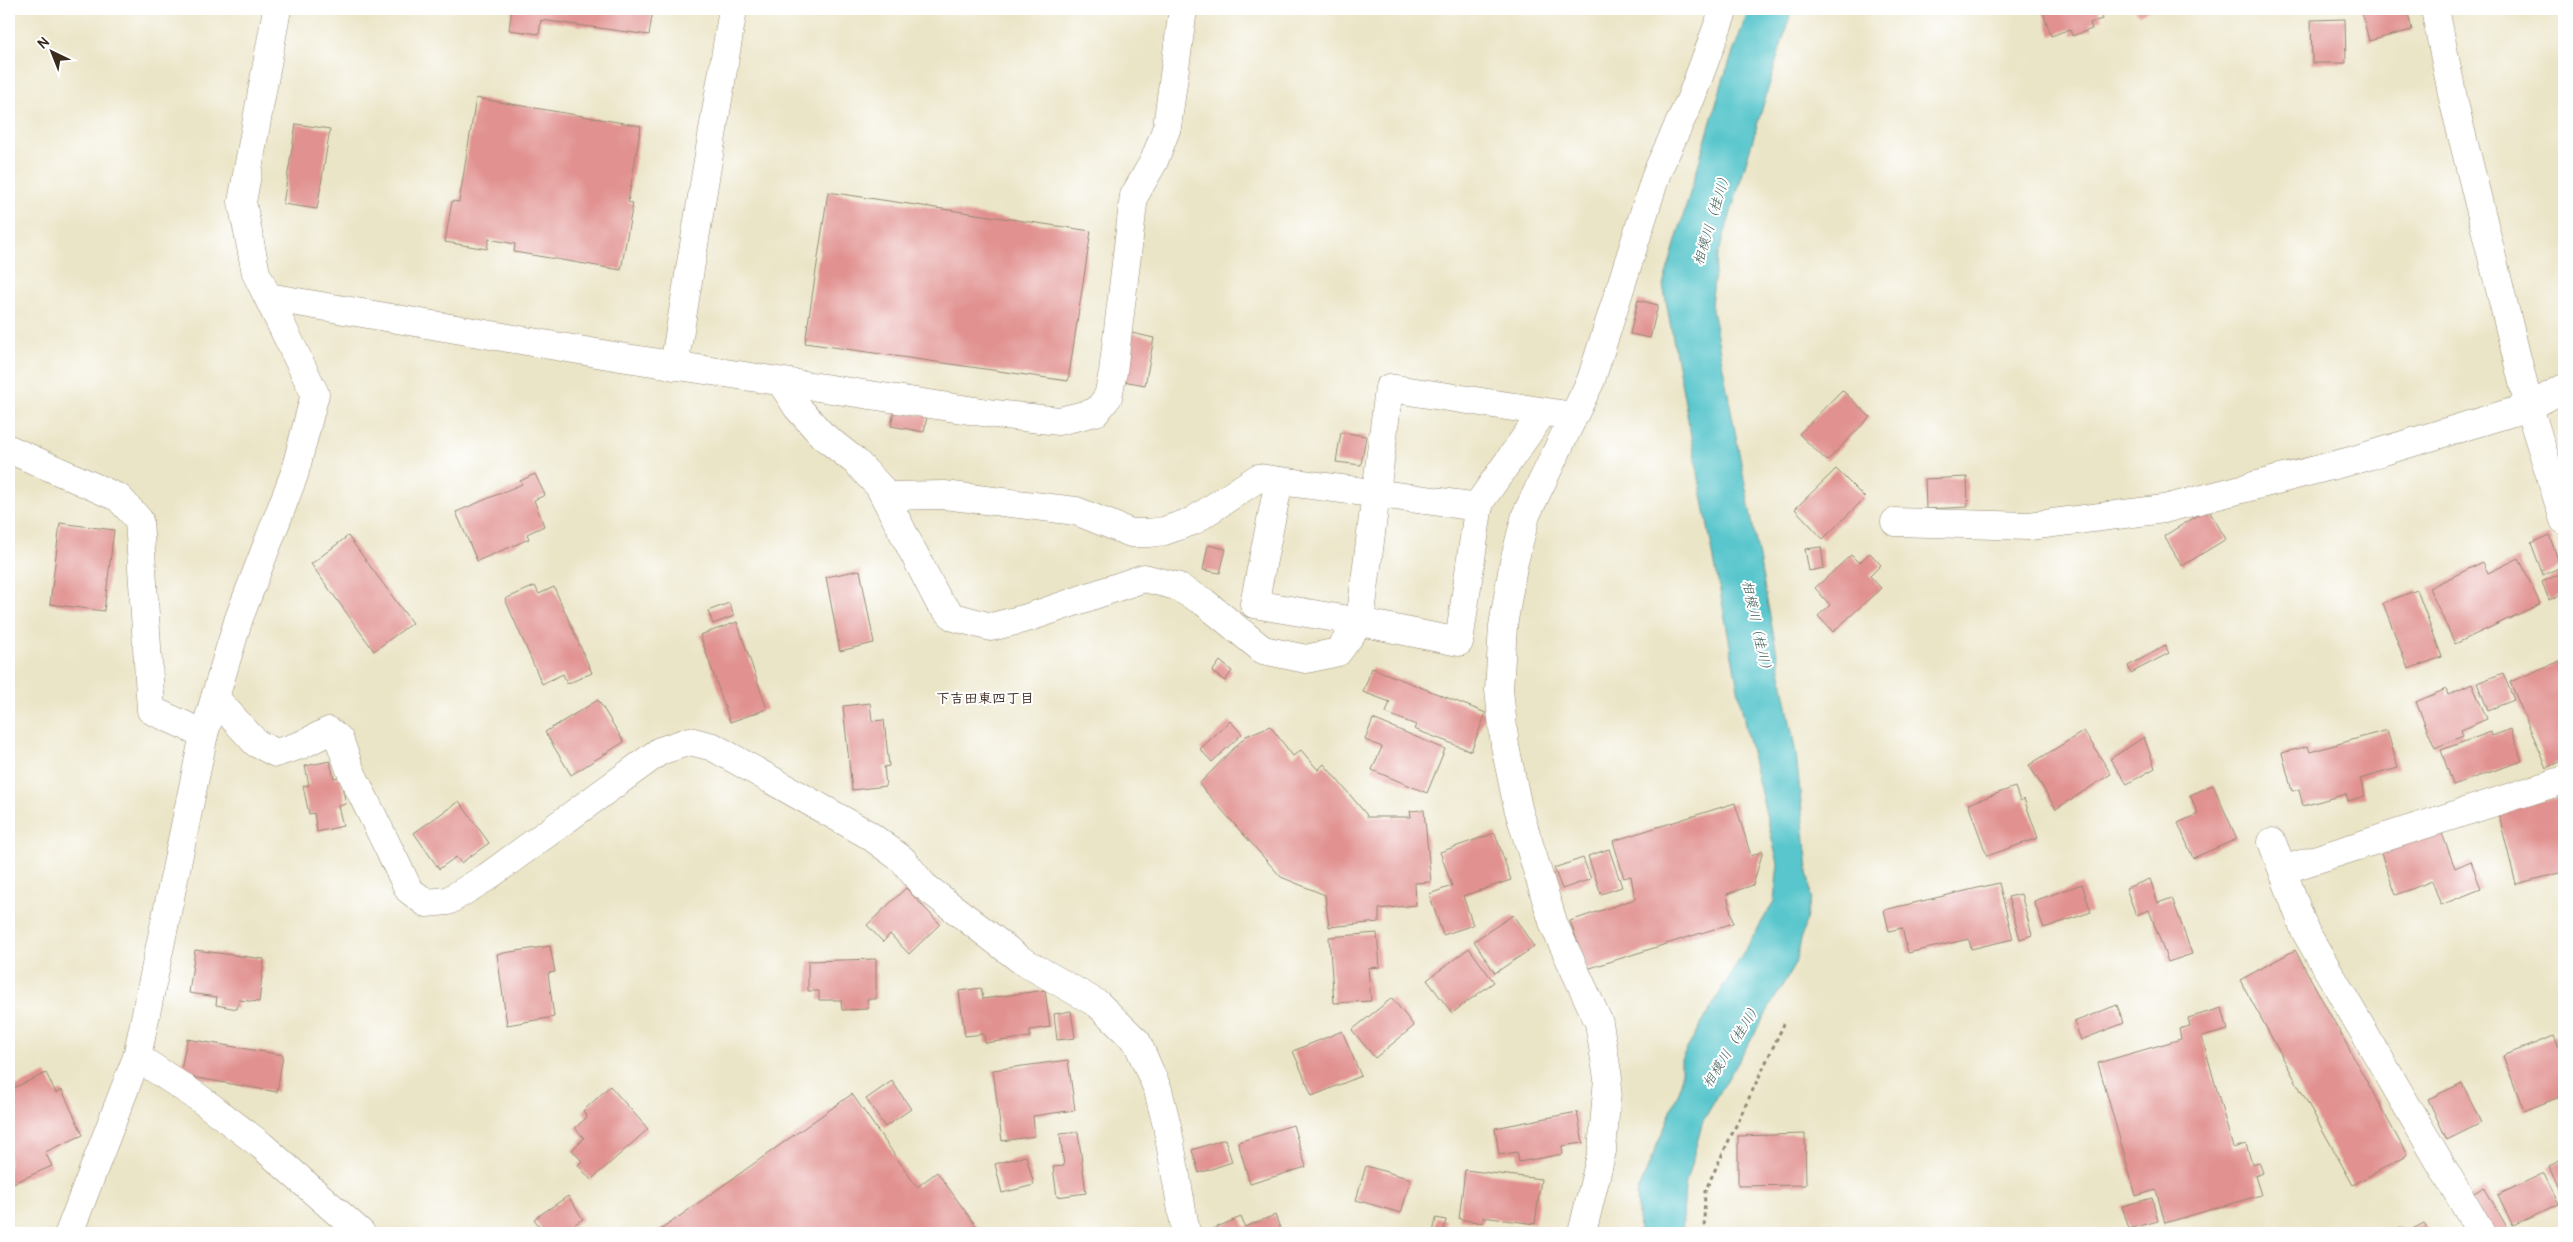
<svg xmlns="http://www.w3.org/2000/svg" width="2573" height="1242" font-family="Pangolin,'Klee One',sans-serif">
	<style>
		.water { fill: #58c6cc; stroke: #4a7875 }
		.building { fill: #e19290 }
		.lines { fill: none; stroke-linecap: round; stroke-linejoin: round }
		.minor-casing { stroke: #938872; stroke-width: 29 }
		.path { stroke: #938872; stroke-width: 3; stroke-dasharray: 4 4; stroke-linecap: butt }
		.minor { stroke: #fff; stroke-width: 28 }
		.labels { text-anchor: middle; dominant-baseline: central; stroke-width: 4; stroke-linejoin: round; paint-order: stroke }
		.water-label { font-size: 14px; font-style: italic; fill: #45615b; stroke: #fff }
		.neighbourhood-label { font-size: 14px; font-weight: bold; fill: #3b2a1e; stroke: #fff }
	</style>
	<rect width="100%" height="100%" fill="#fff"/>
	<filter id="ink" filterUnits="userSpaceOnUse"><feTurbulence type="fractalNoise" baseFrequency=".02" numOctaves="2"/><feDisplacementMap in="SourceGraphic" scale="10" xChannelSelector="R" yChannelSelector="G"/><feConvolveMatrix kernelMatrix="1 2 1 2 8 2 1 2 1" color-interpolation-filters="sRGB"/></filter>
	<filter id="wash" filterUnits="userSpaceOnUse"><feTurbulence type="fractalNoise" baseFrequency=".0096" numOctaves="4" result="noise"/><feDisplacementMap in="SourceGraphic" scale="20" xChannelSelector="R" yChannelSelector="G"/><feGaussianBlur stdDeviation="1.12" result="paint"/><feColorMatrix in="noise" values="0 0 0 0 0 0 0 0 0 0 0 0 0 0 0 0 0 1.4 0 .05"/><feComposite in="paint" operator="in"/></filter>
	<g filter="url(#wash)">
		<rect width="100%" height="100%" fill="#ebe5c7"/>
		<polygon class="water" points="1749,9 1792,9 1717,259 1711,304 1796,754 1811,899 1795,964 1703,1121 1685,1186 1682,1233 1639,1233 1637,1194 1681,1086 1681,1059 1774,901 1778,864 1746,731 1663,285 1724,77"/>
		<g id="blocks">
			<g class="building">
				<polygon points="512,9 653,9 649,35 541,20 539,34 509,30"/>
				<polygon points="2042,9 2098,9 2102,19 2090,23 2092,29 2072,36 2070,29 2051,36"/>
				<polygon points="2135,9 2151,9 2139,15"/>
				<polygon points="2361,9 2407,9 2412,30 2369,41"/>
				<polygon points="2345,19 2346,63 2312,63 2311,20"/>
				<polygon points="476,98 641,126 628,202 633,203 621,270 514,252 515,244 489,239 487,249 445,242 452,201 459,202"/>
				<polygon points="296,124 330,129 317,209 283,204"/>
				<polygon points="828,192 1091,231 1068,381 805,343"/>
				<polygon points="1638,300 1658,305 1650,338 1630,334"/>
				<polygon points="1132,333 1154,338 1145,385 1123,381"/>
				<polygon points="1842,390 1870,417 1827,461 1799,434"/>
				<polygon points="894,411 927,416 924,432 891,426"/>
				<polygon points="1341,432 1366,436 1361,465 1336,462"/>
				<polygon points="1836,469 1865,498 1823,539 1795,509"/>
				<polygon points="535,474 545,495 534,500 544,526 527,534 529,539 477,561 456,512 522,484 520,481"/>
				<polygon points="1967,477 1968,507 1926,509 1925,479"/>
				<polygon points="2208,509 2226,539 2182,566 2164,536"/>
				<polygon points="60,523 114,530 104,611 50,604"/>
				<polygon points="2549,535 2561,567 2543,575 2531,543"/>
				<polygon points="348,536 412,623 374,651 311,564"/>
				<polygon points="1208,545 1226,549 1220,573 1203,570"/>
				<polygon points="1821,547 1824,568 1809,571 1805,549"/>
				<polygon points="1870,553 1881,565 1870,576 1881,588 1833,632 1818,616 1830,605 1815,588 1851,555 1859,563"/>
				<polygon points="2519,558 2540,604 2455,644 2429,588 2483,562 2488,573"/>
				<polygon points="860,570 874,643 840,651 826,577"/>
				<polygon points="2564,572 2564,593 2549,600 2542,582"/>
				<polygon points="535,586 539,594 554,587 592,673 567,684 563,674 542,684 505,599"/>
				<polygon points="2417,590 2442,657 2408,669 2383,603"/>
				<polygon points="729,603 734,616 713,624 708,611"/>
				<polygon points="737,622 767,709 730,722 700,635"/>
				<polygon points="2165,646 2169,653 2131,673 2128,666"/>
				<polygon points="2564,659 2564,760 2547,768 2510,682"/>
				<polygon points="1220,661 1232,671 1225,681 1212,672"/>
				<polygon points="1372,668 1486,713 1471,751 1414,729 1416,725 1386,713 1390,702 1363,692"/>
				<polygon points="2503,673 2514,700 2488,710 2477,683"/>
				<polygon points="2472,684 2487,719 2461,730 2463,736 2435,748 2416,702 2446,689 2448,695"/>
				<polygon points="598,700 624,742 571,775 545,732"/>
				<polygon points="870,703 872,721 884,720 889,766 884,767 886,786 852,790 843,706"/>
				<polygon points="1373,719 1445,749 1427,793 1372,770 1382,747 1365,740"/>
				<polygon points="1230,721 1242,734 1212,762 1200,749"/>
				<polygon points="1270,726 1293,756 1301,750 1318,770 1324,764 1366,814 1367,817 1411,817 1410,811 1424,810 1431,882 1415,883 1416,905 1379,909 1379,922 1329,927 1325,895 1281,877 1199,784 1246,736"/>
				<polygon points="2511,729 2522,761 2453,785 2441,750 2491,732 2492,736"/>
				<polygon points="2387,730 2398,768 2360,779 2365,796 2348,801 2346,794 2303,806 2299,790 2292,791 2282,753 2308,746 2310,752"/>
				<polygon points="2084,731 2111,774 2056,809 2029,765"/>
				<polygon points="2144,737 2155,768 2127,784 2110,759"/>
				<polygon points="330,761 334,778 340,777 346,804 338,806 343,826 317,832 314,813 309,814 303,786 309,785 305,766"/>
				<polygon points="2213,785 2237,839 2193,858 2178,823 2198,814 2190,795"/>
				<polygon points="2015,787 2020,801 2024,799 2038,838 1987,856 1968,804"/>
				<polygon points="2564,795 2564,872 2516,884 2498,812"/>
				<polygon points="459,801 489,843 461,863 456,857 439,869 414,833"/>
				<polygon points="1735,803 1751,856 1763,851 1753,885 1727,894 1733,923 1587,969 1570,921 1635,899 1631,876 1624,878 1613,841"/>
				<polygon points="2440,828 2455,868 2471,861 2481,889 2441,905 2432,881 2396,895 2380,851"/>
				<polygon points="1495,833 1511,880 1463,896 1473,925 1443,935 1429,894 1452,886 1440,852"/>
				<polygon points="1609,849 1622,887 1601,894 1588,856"/>
				<polygon points="1583,858 1591,879 1562,889 1554,868"/>
				<polygon points="2150,879 2158,903 2172,898 2192,954 2168,962 2149,910 2136,915 2126,888"/>
				<polygon points="1999,883 2013,939 1971,949 1969,939 1908,953 1902,928 1889,931 1884,910"/>
				<polygon points="2082,884 2091,912 2044,928 2034,901"/>
				<polygon points="906,888 940,924 909,954 890,934 883,942 867,925"/>
				<polygon points="2021,894 2032,935 2020,939 2008,897"/>
				<polygon points="1513,915 1534,947 1495,973 1474,941"/>
				<polygon points="1377,933 1380,967 1368,968 1371,1001 1334,1003 1329,937"/>
				<polygon points="550,946 555,972 548,973 554,1017 507,1025 497,954"/>
				<polygon points="1469,948 1494,982 1452,1013 1427,980"/>
				<polygon points="195,950 264,959 259,1002 239,1000 237,1009 216,1005 217,997 189,993"/>
				<polygon points="2295,950 2407,1155 2353,1185 2240,980"/>
				<polygon points="876,959 876,999 867,999 868,1009 842,1010 841,1000 819,1000 819,991 808,991 808,961"/>
				<polygon points="981,988 983,999 1045,990 1050,1027 1030,1030 1030,1037 985,1043 984,1034 965,1036 959,991"/>
				<polygon points="1392,998 1414,1026 1375,1058 1352,1030"/>
				<polygon points="2117,1005 2124,1023 2081,1040 2074,1022"/>
				<polygon points="2222,1008 2228,1030 2202,1037 2233,1148 2246,1144 2252,1164 2259,1162 2263,1173 2255,1176 2261,1195 2165,1223 2156,1190 2136,1196 2098,1063 2181,1039 2179,1029 2190,1026 2188,1018"/>
				<polygon points="1071,1011 1075,1038 1057,1040 1054,1014"/>
				<polygon points="1342,1031 1361,1076 1312,1096 1293,1051"/>
				<polygon points="2554,1036 2558,1046 2564,1044 2564,1088 2560,1090 2562,1096 2524,1111 2503,1056"/>
				<polygon points="187,1039 283,1055 277,1092 180,1075"/>
				<polygon points="1068,1060 1075,1110 1033,1116 1035,1136 1002,1141 993,1070"/>
				<polygon points="46,1073 56,1093 62,1090 83,1135 45,1152 52,1166 9,1185 9,1090"/>
				<polygon points="892,1081 911,1109 885,1127 866,1099"/>
				<polygon points="2462,1083 2481,1123 2447,1140 2428,1099"/>
				<polygon points="610,1086 648,1129 591,1180 578,1165 582,1161 572,1150 584,1138 575,1128 587,1117 583,1111"/>
				<polygon points="852,1094 917,1187 937,1172 981,1233 656,1233"/>
				<polygon points="1577,1112 1583,1143 1562,1146 1563,1154 1519,1162 1517,1152 1499,1155 1495,1128"/>
				<polygon points="1293,1125 1306,1167 1250,1184 1238,1142"/>
				<polygon points="1078,1132 1086,1193 1057,1197 1053,1167 1064,1166 1060,1134"/>
				<polygon points="1805,1134 1806,1185 1738,1186 1738,1136"/>
				<polygon points="1225,1139 1232,1162 1199,1173 1192,1150"/>
				<polygon points="1026,1156 1034,1185 1002,1193 995,1164"/>
				<polygon points="2564,1159 2564,1198 2549,1166"/>
				<polygon points="1366,1166 1411,1179 1401,1213 1356,1200"/>
				<polygon points="1465,1170 1541,1179 1535,1224 1483,1217 1483,1223 1459,1219"/>
				<polygon points="2544,1173 2559,1204 2513,1226 2498,1195"/>
				<polygon points="2484,1187 2508,1229 2501,1233 2490,1233 2469,1196"/>
				<polygon points="568,1196 583,1219 562,1233 544,1233 534,1219"/>
				<polygon points="2152,1198 2158,1221 2129,1229 2122,1206"/>
				<polygon points="1275,1215 1282,1233 1203,1233 1241,1217 1245,1227"/>
				<polygon points="1436,1218 1446,1220 1443,1233 1433,1233"/>
				<polygon points="2424,1223 2430,1233 2405,1233"/>
				<polygon points="2401,1228 2404,1233 2391,1233"/>
			</g>
		</g>
	</g>
	<g filter="url(#ink)">
		<use href="#blocks" fill-opacity="0" stroke="#938872" stroke-width="1"/>
		<g class="lines">
			<g class="minor-casing">
				<g id="minor">
					<polyline points="2435,9 2454,103 2529,407 2564,520"/>
					<polyline points="268,297 620,357 995,414 1059,421 1096,412 1108,397 1113,372 1134,196 1154,161 1167,127 1183,9"/>
					<polyline points="674,366 733,9"/>
					<polyline points="781,382 797,407 822,435 855,461 879,486 939,602 954,617 991,627 1027,618 1144,578 1176,586 1204,602 1263,650 1306,659 1338,652 1360,622 1254,604 1279,481"/>
					<polyline points="1543,412 1479,503 1459,642 1360,622 1389,388 1573,416"/>
					<polyline points="9,449 119,498 139,520 151,710 204,734"/>
					<polyline points="885,496 944,495 1076,511 1131,533 1149,533 1164,531 1193,521 1258,478 1479,507"/>
					<polyline points="1895,522 2029,526 2164,509 2354,460 2529,407 2564,388"/>
					<polyline points="215,698 256,743 276,753 301,745 329,731 339,739 351,772 409,890 426,903 448,901 487,877 660,751 690,741 713,747 869,835 903,860 923,885 1021,960 1098,1004 1137,1042 1158,1090 1167,1126 1186,1233"/>
					<polyline points="2272,842 2305,931 2481,1233"/>
					<polyline points="2283,870 2564,780"/>
					<polyline points="137,1057 199,1098 261,1145 361,1233"/>
					<polyline points="69,1233 137,1057 204,734 239,618 294,475 315,394 256,273 242,202 277,9"/>
					<polyline points="1582,1233 1602,1151 1608,1078 1599,1023 1554,925 1518,808 1505,746 1499,690 1503,626 1513,566 1526,515 1591,380 1657,172 1691,98 1724,9"/>
				</g>
			</g>
			<polyline class="path" points="1707,1233 1704,1222 1705,1191 1784,1024"/>
			<use href="#minor" class="minor"/>
		</g>
	</g>
	<g class="labels">
		<g class="water-label">
			<text transform="translate(1712 218) rotate(-73)">相模川（桂川）</text>
			<text transform="translate(1757 628) rotate(78)">相模川（桂川）</text>
			<text transform="translate(1732 1045) rotate(-58)">相模川（桂川）</text>
		</g>
		<g class="neighbourhood-label">
			<text x="985" y="698">下吉田東四丁目</text>
		</g>
	</g>
	<rect width="2573" height="1242" fill="none" stroke="#fff" stroke-width="30"/>
	<g transform="translate(52 52) rotate(317)" stroke="#ffffff" stroke-width="4" paint-order="stroke">
	<path d="M0-4L9 19L0 12L-9 19Z" fill="#3b2a1e"/>
	<text y="-8" font-size="14" font-weight="bold" text-anchor="middle" fill="#3b2a1e">N</text>
	</g>
</svg>
